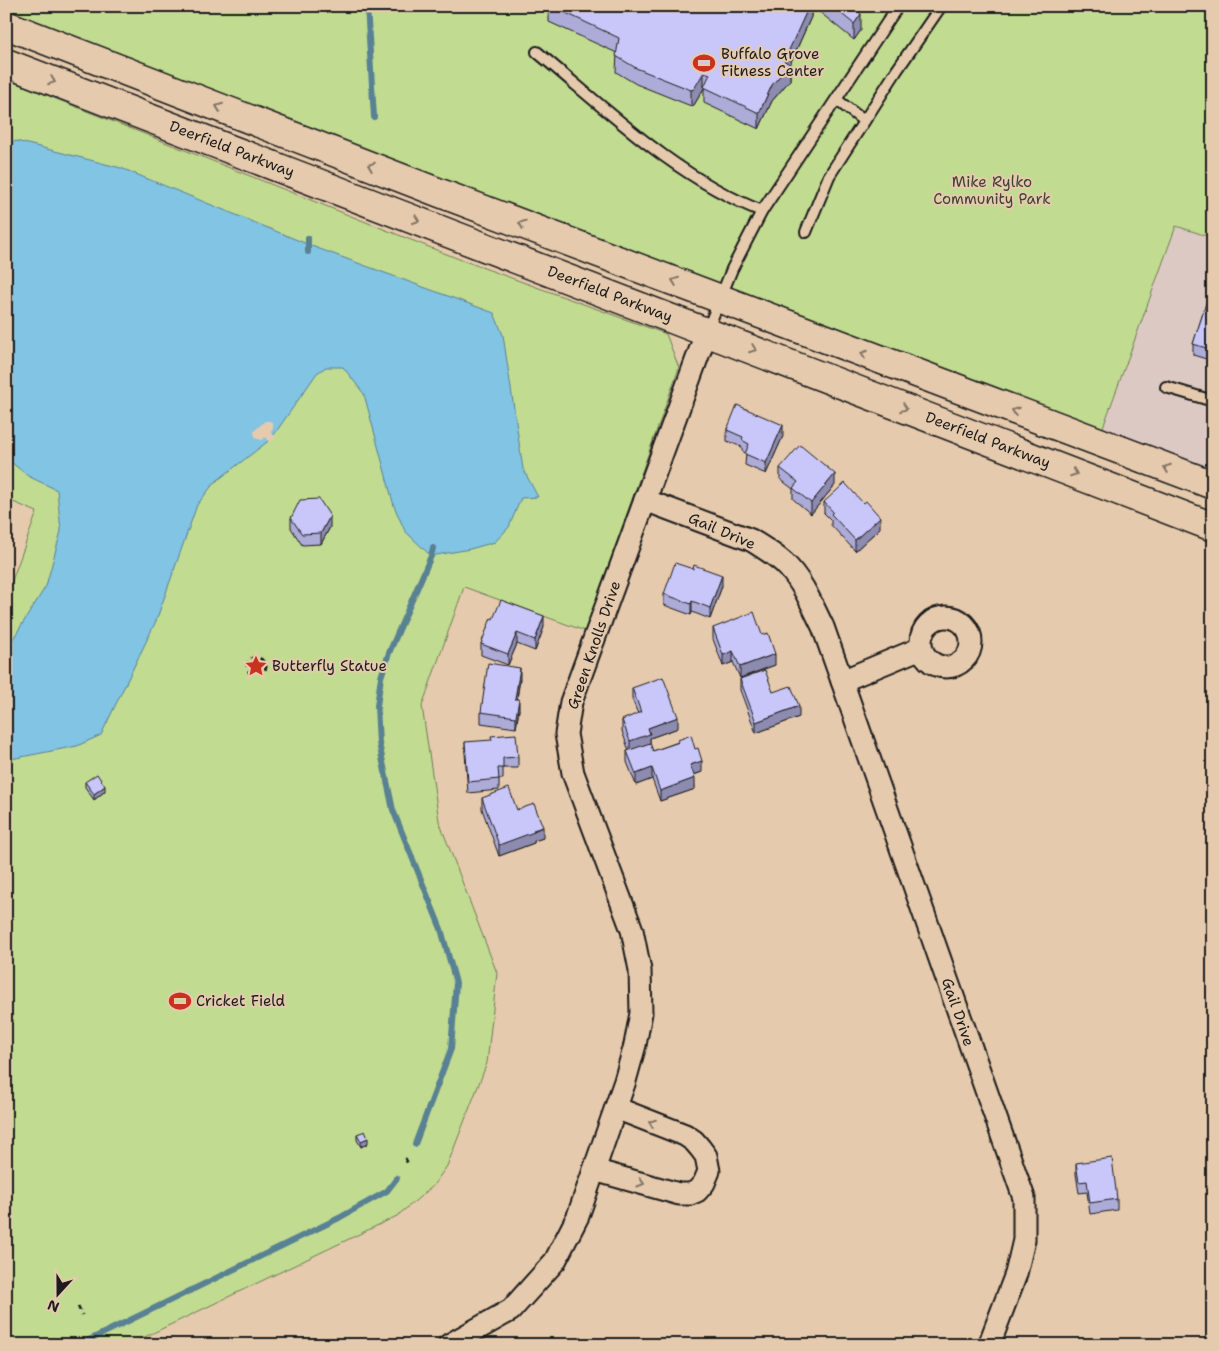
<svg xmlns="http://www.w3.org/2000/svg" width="1219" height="1351" font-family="'Shantell Sans',sans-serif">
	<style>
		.built { fill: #ddc9c4 }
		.green { fill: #c1db91; stroke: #6e7c56 }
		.water { fill: #82c4e3; stroke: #598193 }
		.pier { fill: #e6caad }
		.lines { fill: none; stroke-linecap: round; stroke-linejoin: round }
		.stream { stroke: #598193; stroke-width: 6 }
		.service-casing { stroke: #1c1c1c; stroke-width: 14 }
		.minor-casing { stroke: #1c1c1c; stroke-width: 25 }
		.secondary-casing { stroke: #1c1c1c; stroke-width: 31 }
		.path { stroke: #1c1c1c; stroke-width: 3; stroke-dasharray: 5 4; stroke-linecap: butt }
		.service { stroke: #e6caad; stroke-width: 10 }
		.minor { stroke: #e6caad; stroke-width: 21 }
		.secondary { stroke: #e6caad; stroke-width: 28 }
		.wall { fill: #adabd7; stroke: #1c1c1c }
		.shaded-wall { fill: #8d8baf; stroke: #1c1c1c }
		.building { fill: #c9c7fa; stroke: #1c1c1c }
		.oneway { stroke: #817364 }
		.labels { text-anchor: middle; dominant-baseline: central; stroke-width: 4; stroke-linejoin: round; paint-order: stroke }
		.poi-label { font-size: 15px; fill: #1c1c1c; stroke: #e6caad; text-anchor: start }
		.street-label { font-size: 15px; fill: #1c1c1c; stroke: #e6caad }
		.park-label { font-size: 15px; fill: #3d4233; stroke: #e6caad }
	</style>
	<rect width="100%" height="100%" fill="#e6caad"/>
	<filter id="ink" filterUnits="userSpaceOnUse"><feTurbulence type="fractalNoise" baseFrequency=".02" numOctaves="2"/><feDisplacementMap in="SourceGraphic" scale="10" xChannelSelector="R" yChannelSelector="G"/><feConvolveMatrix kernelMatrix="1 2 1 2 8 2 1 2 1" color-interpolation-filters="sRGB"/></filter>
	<g filter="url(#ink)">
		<polygon class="built" points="1177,225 1213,238 1213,472 1102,430"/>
		<g class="green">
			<polygon points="6,6 1213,6 1213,238 1176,226 1102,430 196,85 6,10"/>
			<polygon points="6,79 459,259 666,334 679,368 585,631 464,587 422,706 439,821 497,973 487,1063 447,1166 432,1187 397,1216 128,1345 6,1345 6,597 37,512 6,499"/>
		</g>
		<polygon class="water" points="16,141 121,168 317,248 494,313 503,335 523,469 538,497 521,498 509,527 495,542 470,549 431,556 405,531 394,506 364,394 343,367 326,367 317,373 271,439 214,483 197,505 156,621 101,735 77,746 6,760 6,650 46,586 61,531 57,490 28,476 6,458 6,145"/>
		<polygon class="pier" points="265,421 270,421 273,423 273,429 270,432 276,437 271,443 265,437 263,440 257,439 255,437 254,431"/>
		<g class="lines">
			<g class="stream">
				<polyline points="367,6 374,117"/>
				<polyline points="308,238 308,252"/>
				<polyline points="415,1144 451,1049 456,983 441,929 393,810 379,743 377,706 381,677 389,653 431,556 433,548"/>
				<polyline points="79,1345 339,1218 387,1191 397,1178"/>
			</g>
			<g class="service-casing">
				<g id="service">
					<path d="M 537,52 C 606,109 678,179 762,211"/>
					<polyline points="837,100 864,121"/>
					<polyline points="806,232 829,176 897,70 941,6"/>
					<polyline points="707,331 732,269 762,211 898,6"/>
					<polyline points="1166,387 1213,401"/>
				</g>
			</g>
			<g class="minor-casing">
				<g id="minor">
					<path d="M 645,500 L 751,540 C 762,547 774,554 784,563 C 802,580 812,605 823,627 L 1024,1198 L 1024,1240 L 1016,1274 L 989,1345"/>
					<circle cx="946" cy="642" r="25"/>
					<polyline points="842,681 921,648"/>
					<polyline points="594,1170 679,1194 690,1194 697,1191 704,1183 709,1171 706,1156 700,1148 694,1141 685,1135 616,1108"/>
					<polyline points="449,1345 511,1310 555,1261 578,1216 625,1081 635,1045 641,1013 640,970 632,930 573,773 566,734 571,702 707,331"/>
				</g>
			</g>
			<g class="secondary-casing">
				<g id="secondary">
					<polyline points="6,25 440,193 1213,485"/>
					<polyline points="6,63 1213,527"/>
				</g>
			</g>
			<g class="path">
				<path d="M 250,675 L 247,665 C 251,653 263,656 266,667 L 265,671"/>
				<polyline points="405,1158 408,1164"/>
				<polyline points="78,1306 82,1315"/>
			</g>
			<use href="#service" class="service"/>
			<use href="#minor" class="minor"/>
			<use href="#secondary" class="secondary"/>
		</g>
		<g class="wall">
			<polygon points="549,6 811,6 811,17 790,64 790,80 772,101 759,129 704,103 704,88 694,105 691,106 636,84 616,72 617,53 549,22"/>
			<polygon points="812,6 851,6 861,30 854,40"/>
			<polygon points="1213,282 1213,361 1193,355 1193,344"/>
			<polygon points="727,430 783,436 766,474 745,465 746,453 742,451 742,447 727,441"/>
			<polygon points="780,468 835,485 811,514 793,499 793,489 780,479"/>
			<polygon points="824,502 880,528 855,551 831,525 831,520 824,513"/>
			<polygon points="291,518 330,527 321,544 302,545 291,528"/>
			<polygon points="722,586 710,619 692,612 691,615 664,605 664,594"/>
			<polygon points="493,619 544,627 535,651 517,644 508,665 481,655 481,644"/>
			<polygon points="713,628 762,635 775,665 740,678 733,662 723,666 713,639"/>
			<polygon points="520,679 517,699 519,710 516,728 481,723 481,712"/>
			<polygon points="740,679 773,692 799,717 756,733 740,690"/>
			<polygon points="632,688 678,728 650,738 650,744 653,751 678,742 678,740 702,772 694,775 695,789 660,801 652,779 636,785 627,762 627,751 629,751 622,731 622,720 638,714 632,699"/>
			<polygon points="465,742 518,757 518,768 503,768 503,779 499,779 499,790 468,793 465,753"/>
			<polygon points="85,782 105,791 94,800 85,787"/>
			<polygon points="482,798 517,810 543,838 534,841 534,843 499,856 482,809"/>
			<polygon points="357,1134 368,1143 361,1147 357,1140"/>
			<polygon points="1076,1163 1117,1199 1117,1210 1090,1214 1087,1192 1079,1193 1076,1174"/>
		</g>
		<g class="shaded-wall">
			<polygon points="809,6 811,6 811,17 790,64 790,80 772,101 759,129 759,113"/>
			<polygon points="861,14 861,30 854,40 854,24"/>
			<polygon points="704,72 704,88 694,105 691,106 691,90"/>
			<polygon points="783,425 783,436 766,474 766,463"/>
			<polygon points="835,474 835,485 811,514 811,503"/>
			<polygon points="330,516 330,527 321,544 321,533"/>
			<polygon points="880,517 880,528 855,551 855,540"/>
			<polygon points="722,575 722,586 710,619 710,608"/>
			<polygon points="692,601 692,612 691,615 691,604"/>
			<polygon points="544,616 544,627 535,651 535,640"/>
			<polygon points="517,633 517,644 508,665 508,654"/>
			<polygon points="733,651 733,662 723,666 723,655"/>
			<polygon points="775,654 775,665 740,678 740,667"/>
			<polygon points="520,668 520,679 515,710 515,699"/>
			<polygon points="519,699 519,710 516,728 516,717"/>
			<polygon points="799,706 799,717 756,733 756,722"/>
			<polygon points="678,717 678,728 650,738 650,745 630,752 630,741 648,728"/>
			<polygon points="702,761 702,772 690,776 690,765"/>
			<polygon points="652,768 652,779 636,785 636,774"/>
			<polygon points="695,778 695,789 660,801 660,791"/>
			<polygon points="105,786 105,791 94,800 94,794"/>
			<polygon points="543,827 543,838 534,841 534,843 499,856 499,845"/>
			<polygon points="368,1138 368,1143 361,1147 361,1141"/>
		</g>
		<g class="building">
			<polygon points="551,6 809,6 784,61 790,64 772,85 759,113 704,87 710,74 704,72 694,89 691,90 636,68 616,56 619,38"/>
			<polygon points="832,6 851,6 861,14 854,24"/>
			<polygon points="1213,282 1213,350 1193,344"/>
			<polygon points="737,405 783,425 766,463 745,454 749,444 742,440 743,437 727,430"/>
			<polygon points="800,445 835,474 811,503 793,488 798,482 780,468"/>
			<polygon points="845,483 863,503 866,501 880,517 855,540 831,514 833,512 824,502"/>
			<polygon points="319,499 330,516 321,533 302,534 291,518 300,500"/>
			<polygon points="675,563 693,569 694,565 722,575 710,608 692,601 691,604 664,594"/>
			<polygon points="501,600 544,616 535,640 517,633 508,654 481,644 491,618 493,619"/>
			<polygon points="754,612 762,635 768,633 775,654 740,667 733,651 723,655 713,628"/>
			<polygon points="488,663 520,668 515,699 519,699 516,717 481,712"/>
			<polygon points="765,670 773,692 791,686 799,706 756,722 740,679"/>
			<polygon points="663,677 678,717 648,728 650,734 630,741 622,720 641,712 632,688"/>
			<polygon points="516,734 518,757 503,758 503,768 498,768 499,779 468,782 465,742 492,740 491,736"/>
			<polygon points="691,735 695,749 698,748 702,761 690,765 695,778 660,791 652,768 636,774 627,751 650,743 653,751 679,742 678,740"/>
			<polygon points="97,774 105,786 94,794 85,782"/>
			<polygon points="509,788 517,810 534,804 543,827 533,830 534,832 499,845 482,798"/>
			<polygon points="365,1131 368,1138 361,1141 357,1134"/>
			<polygon points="1112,1158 1117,1199 1090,1203 1087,1181 1079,1182 1076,1163"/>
		</g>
		<defs><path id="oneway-chevron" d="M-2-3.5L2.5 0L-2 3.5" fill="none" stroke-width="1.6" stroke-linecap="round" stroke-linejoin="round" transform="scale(1.25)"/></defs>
		<g class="oneway">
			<use href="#oneway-chevron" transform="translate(52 81) rotate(21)"/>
			<use href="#oneway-chevron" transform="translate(219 107) rotate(-159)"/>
			<use href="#oneway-chevron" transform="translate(371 166) rotate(-159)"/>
			<use href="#oneway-chevron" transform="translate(416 220) rotate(21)"/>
			<use href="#oneway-chevron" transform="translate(522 224) rotate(-159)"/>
			<use href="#oneway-chevron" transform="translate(675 281) rotate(-159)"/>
			<use href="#oneway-chevron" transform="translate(753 349) rotate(21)"/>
			<use href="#oneway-chevron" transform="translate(864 354) rotate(-159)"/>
			<use href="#oneway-chevron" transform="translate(904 408) rotate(21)"/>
			<use href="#oneway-chevron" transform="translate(1015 411) rotate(-159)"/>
			<use href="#oneway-chevron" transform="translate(1167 468) rotate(-159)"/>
			<use href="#oneway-chevron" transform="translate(1074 473) rotate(21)"/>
			<use href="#oneway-chevron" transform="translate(652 1123) rotate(-159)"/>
			<use href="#oneway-chevron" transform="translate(641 1183) rotate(16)"/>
		</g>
	</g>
	<defs>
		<g id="stadium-bare" transform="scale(1.725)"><path d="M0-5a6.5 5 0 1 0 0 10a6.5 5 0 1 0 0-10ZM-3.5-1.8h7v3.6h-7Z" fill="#c8321e" stroke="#e6caad" stroke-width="2.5" paint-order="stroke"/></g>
		<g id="sight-bare" transform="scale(1.725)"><path d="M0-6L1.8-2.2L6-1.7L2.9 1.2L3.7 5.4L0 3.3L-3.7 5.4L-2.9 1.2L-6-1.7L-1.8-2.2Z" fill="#c8321e" stroke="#e6caad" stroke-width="2.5" paint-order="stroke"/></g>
	</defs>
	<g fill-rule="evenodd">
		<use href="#stadium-bare" x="704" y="63"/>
		<use href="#sight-bare" x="256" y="666"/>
		<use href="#stadium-bare" x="180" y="1001"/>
	</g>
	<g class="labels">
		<g class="poi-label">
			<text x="721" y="54">Buffalo Grove<tspan x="721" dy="17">Fitness Center</tspan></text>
			<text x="272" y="666">Butterfly Statue</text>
			<text x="196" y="1001">Cricket Field</text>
		</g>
		<g class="street-label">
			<text transform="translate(232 149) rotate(21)">Deerfield Parkway</text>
			<text transform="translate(610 294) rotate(21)">Deerfield Parkway</text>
			<text transform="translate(988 440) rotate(21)">Deerfield Parkway</text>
			<text transform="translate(722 531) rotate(23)">Gail Drive</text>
			<text transform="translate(594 645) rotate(-71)">Green Knolls Drive</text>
			<text transform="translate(958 1012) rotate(71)">Gail Drive</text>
		</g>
		<g class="park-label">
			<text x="992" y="182">Mike Rylko<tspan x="992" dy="17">Community Park</tspan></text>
		</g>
	</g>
	<rect width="1219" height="1351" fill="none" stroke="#e6caad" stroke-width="25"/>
	<rect x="12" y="12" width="1194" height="1326" fill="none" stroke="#1c1c1c" stroke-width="2" filter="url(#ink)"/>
	<g transform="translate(58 1294) rotate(201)" stroke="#e6caad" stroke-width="4" paint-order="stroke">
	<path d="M0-4L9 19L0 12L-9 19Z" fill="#1c1c1c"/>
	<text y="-8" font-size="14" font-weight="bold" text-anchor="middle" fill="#1c1c1c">N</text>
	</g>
</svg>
